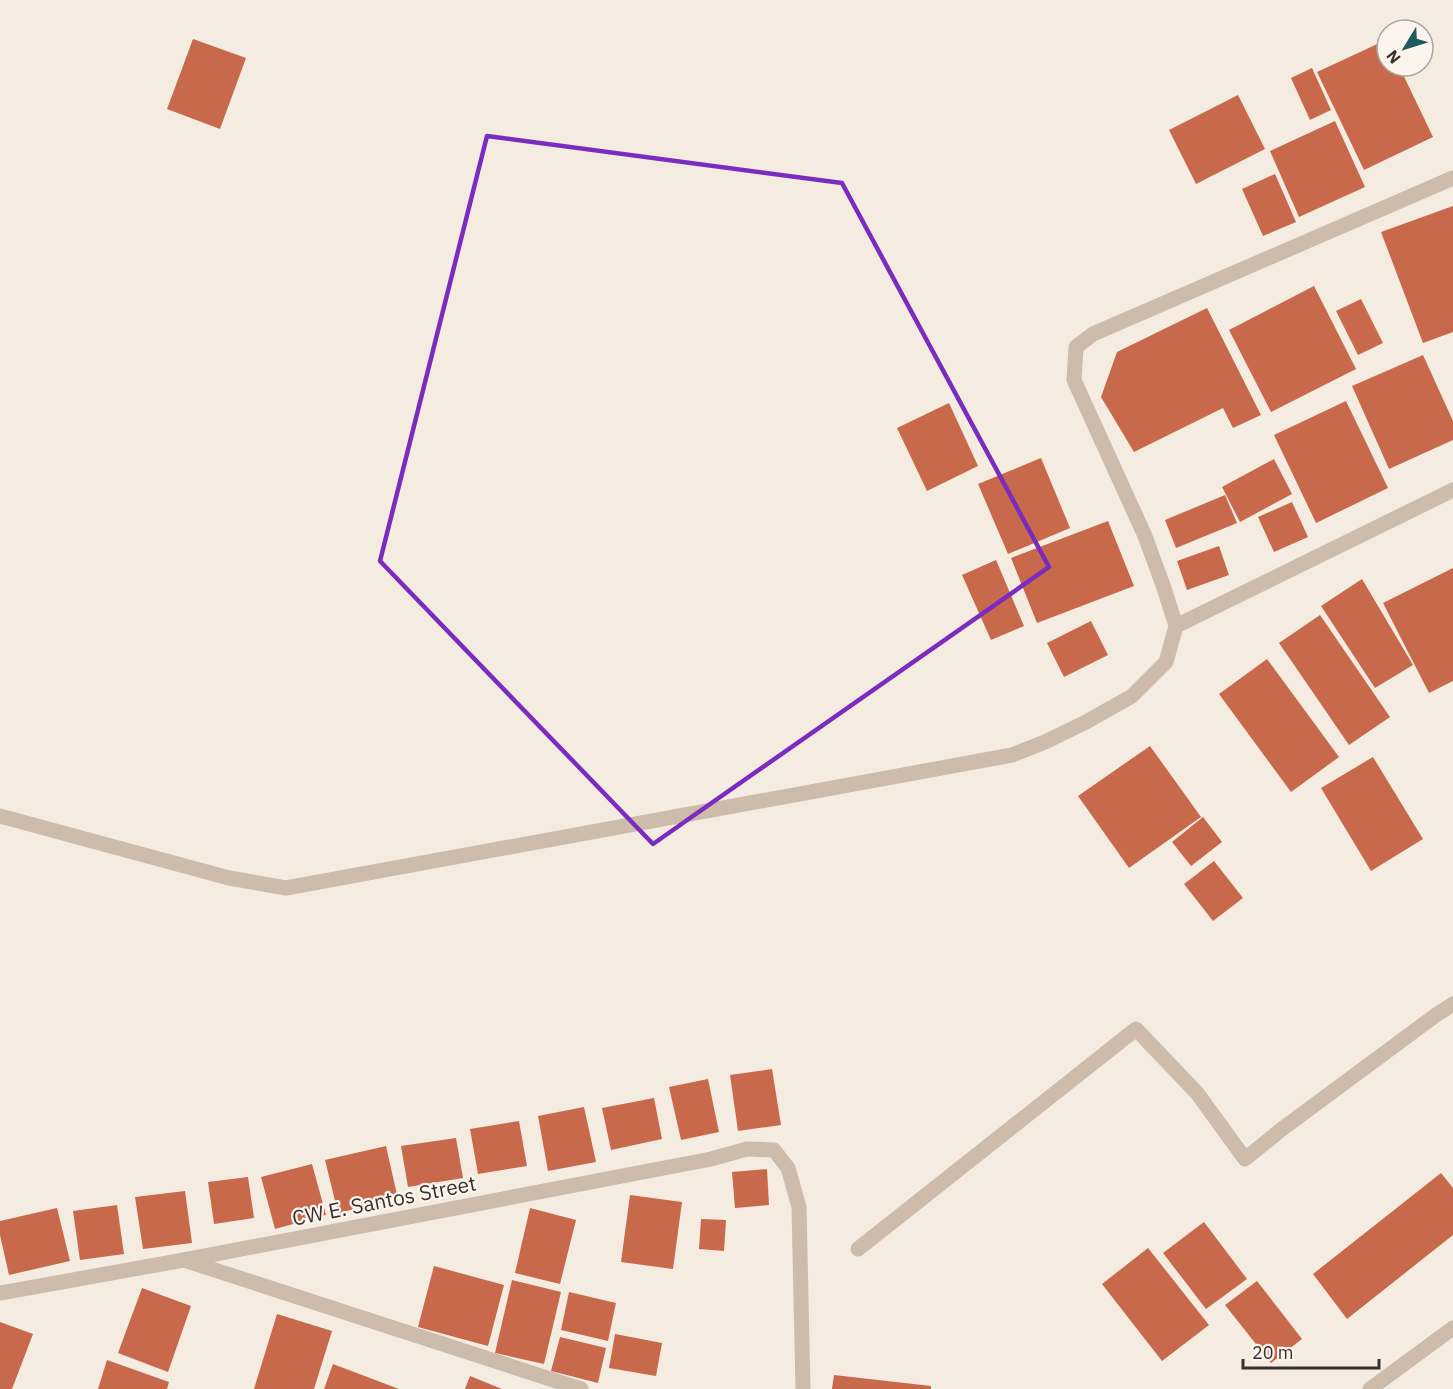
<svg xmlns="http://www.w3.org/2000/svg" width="1453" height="1389" font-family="'IBM Plex Sans',sans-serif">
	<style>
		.building { fill: #c8694b }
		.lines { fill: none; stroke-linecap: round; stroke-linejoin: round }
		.minor { stroke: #cdbbac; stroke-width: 15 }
		.marked { fill: none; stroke: #7b2cbf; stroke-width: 4.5; stroke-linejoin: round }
		.labels { text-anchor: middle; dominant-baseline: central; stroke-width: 4.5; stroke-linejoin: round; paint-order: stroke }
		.street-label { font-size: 21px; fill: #3b302b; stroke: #fbf5ee }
	</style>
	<rect width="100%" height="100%" fill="#f4ebe1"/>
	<g class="building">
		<polygon points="193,39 246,58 220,129 167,109"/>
		<polygon points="1386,40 1387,66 1399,66 1433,137 1364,170 1317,72"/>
		<polygon points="1312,68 1331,110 1310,120 1291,78"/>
		<polygon points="1238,95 1265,149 1196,184 1169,130"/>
		<polygon points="1335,121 1365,187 1299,217 1270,151"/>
		<polygon points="1275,174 1296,222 1263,236 1242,189"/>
		<polygon points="1453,206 1453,332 1423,343 1381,232"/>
		<polygon points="1314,286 1356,369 1271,412 1229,330"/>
		<polygon points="1361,299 1383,343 1358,355 1336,311"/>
		<polygon points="1207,308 1261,415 1233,428 1223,408 1134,452 1101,397 1117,352"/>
		<polygon points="1423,355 1453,421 1453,440 1389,469 1352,386"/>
		<polygon points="1346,401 1388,488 1316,523 1274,435"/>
		<polygon points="949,403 978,466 927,491 897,428"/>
		<polygon points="1041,458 1070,528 1008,554 978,484"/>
		<polygon points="1274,459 1292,494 1240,522 1222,487"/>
		<polygon points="1225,495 1237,523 1176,548 1165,520"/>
		<polygon points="1292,502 1308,537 1274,552 1258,517"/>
		<polygon points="1108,521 1134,586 1037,623 1011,558"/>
		<polygon points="1219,546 1229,575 1187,590 1177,561"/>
		<polygon points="996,560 1024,626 991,640 962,575"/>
		<polygon points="1453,568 1453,681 1429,693 1383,603"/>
		<polygon points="1362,579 1413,665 1375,688 1321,606"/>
		<polygon points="1320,615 1390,717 1349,745 1279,643"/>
		<polygon points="1091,621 1108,655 1064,677 1047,643"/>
		<polygon points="1267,659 1339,757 1291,792 1219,694"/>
		<polygon points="1150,746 1201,817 1129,868 1078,796"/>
		<polygon points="1373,757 1423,839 1371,871 1321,788"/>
		<polygon points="1203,817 1222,842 1191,866 1172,842"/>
		<polygon points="1214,861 1243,898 1213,921 1184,884"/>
		<polygon points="772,1069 781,1125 738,1131 730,1075"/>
		<polygon points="708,1079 719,1132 681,1140 669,1087"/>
		<polygon points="654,1098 662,1139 611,1150 602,1108"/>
		<polygon points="584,1107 596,1162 548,1171 538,1116"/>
		<polygon points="519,1121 527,1166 478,1174 470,1129"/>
		<polygon points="456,1138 463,1178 408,1187 401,1146"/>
		<polygon points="386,1146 398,1199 338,1213 325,1160"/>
		<polygon points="312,1164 326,1215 275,1229 261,1177"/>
		<polygon points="767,1169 769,1205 735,1208 732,1172"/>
		<polygon points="1441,1173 1453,1188 1453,1235 1347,1319 1313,1274"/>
		<polygon points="248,1177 254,1218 214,1224 208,1182"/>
		<polygon points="185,1191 192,1243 143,1249 135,1197"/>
		<polygon points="630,1195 682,1202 673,1269 621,1262"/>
		<polygon points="117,1205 124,1254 80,1260 73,1211"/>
		<polygon points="57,1208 70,1261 9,1275 0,1235 0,1221"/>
		<polygon points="530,1208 576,1220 560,1284 515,1273"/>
		<polygon points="701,1219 726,1220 724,1251 699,1249"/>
		<polygon points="1204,1222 1247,1279 1206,1309 1163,1253"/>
		<polygon points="1148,1248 1209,1325 1162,1361 1102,1284"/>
		<polygon points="434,1266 504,1285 488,1346 418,1327"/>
		<polygon points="512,1280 561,1292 544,1364 495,1353"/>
		<polygon points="1257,1281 1302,1339 1271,1363 1225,1305"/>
		<polygon points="142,1288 191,1306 168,1372 118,1353"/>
		<polygon points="569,1292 616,1303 608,1341 561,1330"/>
		<polygon points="277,1314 332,1331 314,1389 254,1389"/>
		<polygon points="0,1322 33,1334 12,1389 0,1389"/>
		<polygon points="615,1334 662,1343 656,1376 609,1368"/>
		<polygon points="560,1337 606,1348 598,1383 551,1371"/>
		<polygon points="107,1360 169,1382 167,1389 98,1389"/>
		<polygon points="333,1364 399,1389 324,1389"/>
		<polygon points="834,1375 931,1386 931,1389 832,1389"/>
		<polygon points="470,1376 502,1389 465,1389"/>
	</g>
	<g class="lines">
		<g class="minor">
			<polyline points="1453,178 1093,334 1076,347 1074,380 1145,536 1164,588 1176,626 1453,490"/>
			<polyline points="0,816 229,878 286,888 1012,755 1045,742 1086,722 1132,696 1166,662 1176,626"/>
			<polyline points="858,1249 1136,1029 1197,1093 1245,1159 1282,1129 1436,1015 1453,1004"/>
			<polyline points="184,1260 581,1389"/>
			<polyline points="0,1293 184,1260 711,1159 747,1149 774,1150 788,1168 799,1207 803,1389"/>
			<polyline points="1370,1389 1453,1328"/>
		</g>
	</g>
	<path class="marked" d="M 487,136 L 842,183 L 1049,567 L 653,844 L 380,561 Z"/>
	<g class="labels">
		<g class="street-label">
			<text transform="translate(384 1200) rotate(-11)">CW E. Santos Street</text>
		</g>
	</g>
	<g transform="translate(1405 48) rotate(232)"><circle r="28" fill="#fbf5ee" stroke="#aea6a0" stroke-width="1.5"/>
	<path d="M0-4.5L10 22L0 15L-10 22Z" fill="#1f5a5e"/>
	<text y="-9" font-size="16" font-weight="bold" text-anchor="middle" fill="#3b302b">N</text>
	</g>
	<path d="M1243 1359v9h136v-9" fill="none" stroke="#3b302b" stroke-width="3"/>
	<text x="1252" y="1359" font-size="18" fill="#3b302b" stroke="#fbf5ee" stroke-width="4.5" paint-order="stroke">20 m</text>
</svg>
